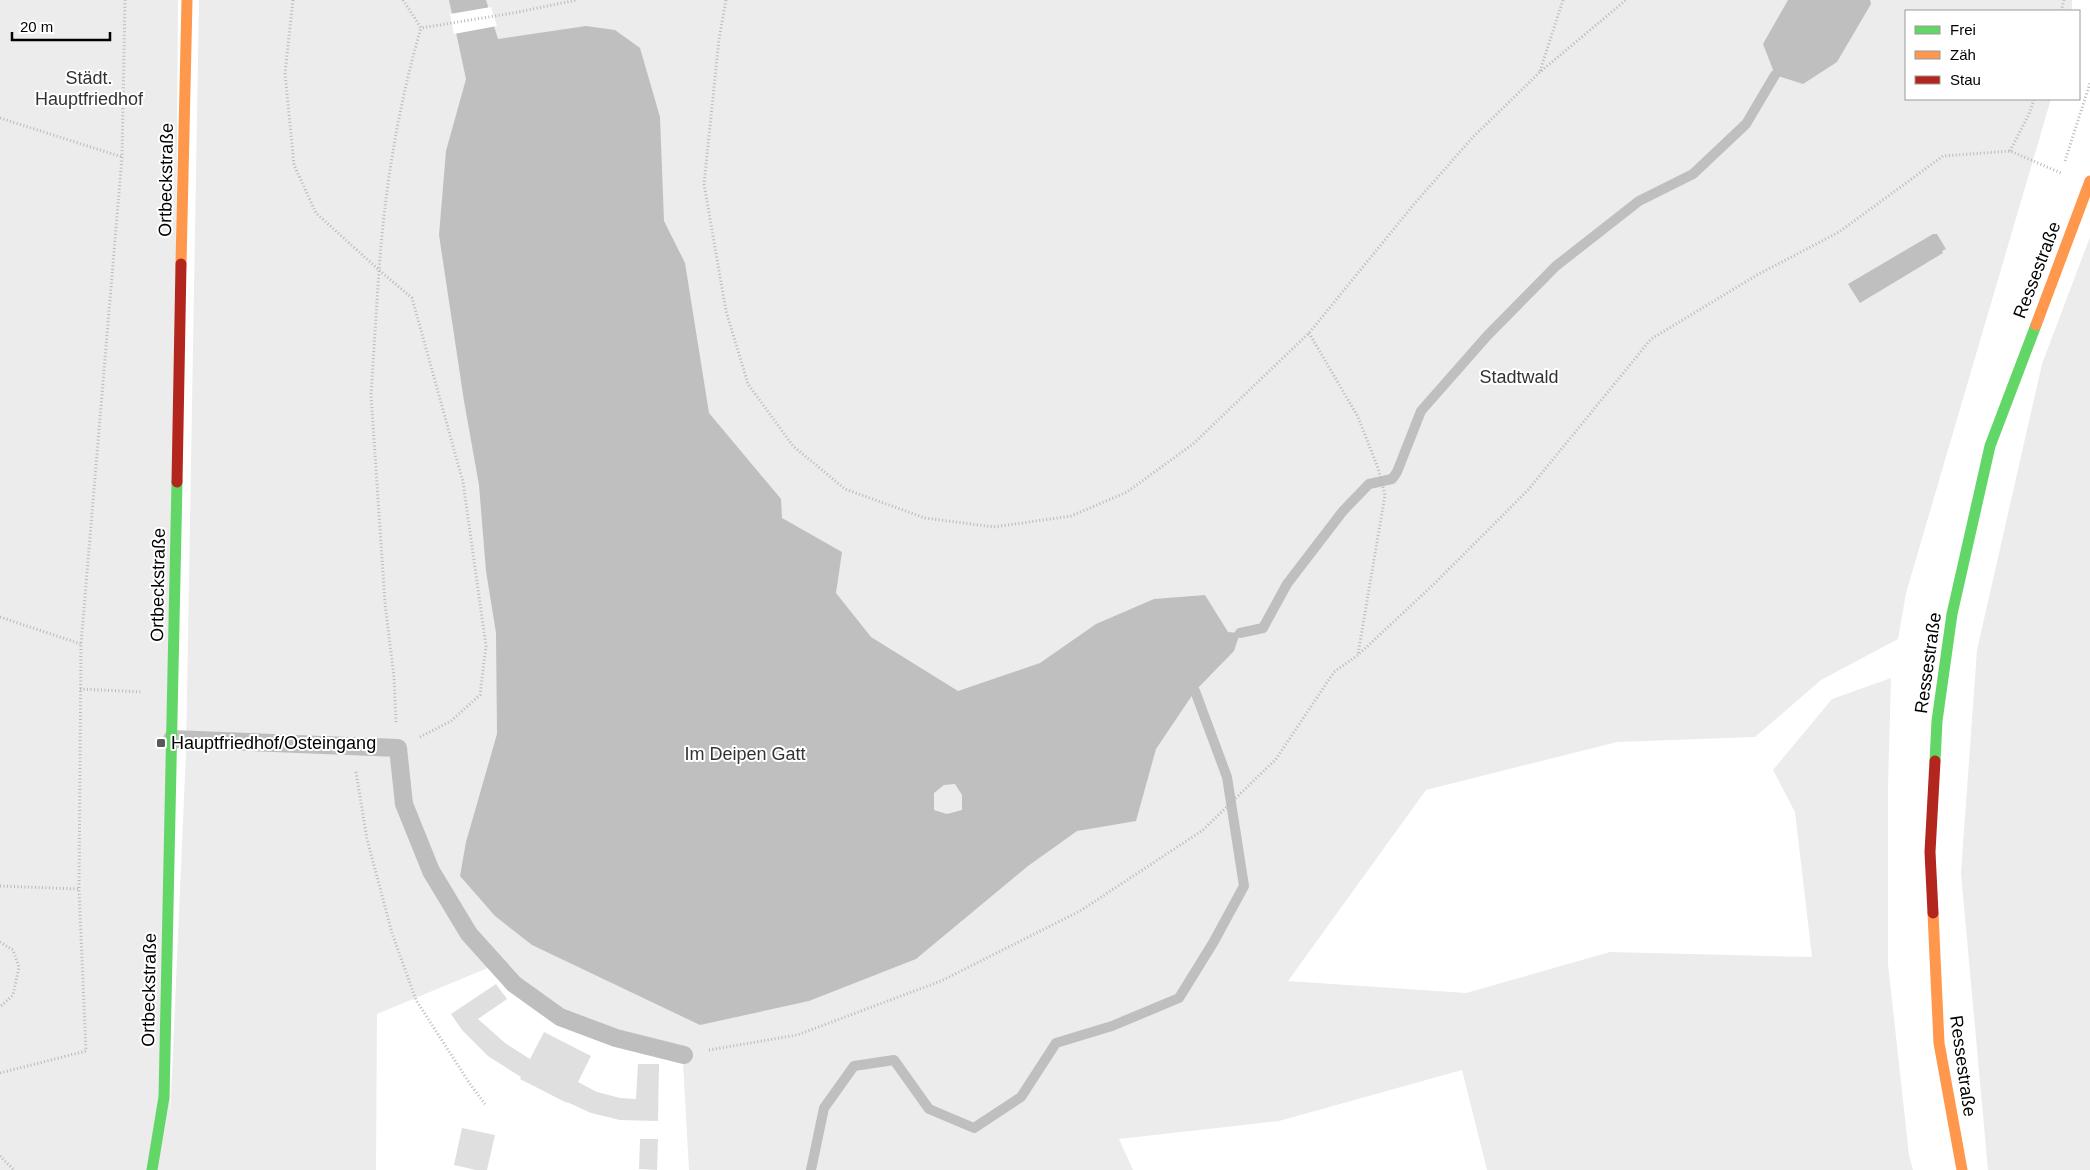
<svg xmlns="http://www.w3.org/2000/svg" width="2090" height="1170" font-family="Helvetica,sans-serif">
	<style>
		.green { fill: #ececec }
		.water { fill: #bfbfbf; fill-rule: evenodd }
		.pier { fill: #fff }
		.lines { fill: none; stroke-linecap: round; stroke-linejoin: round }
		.stream { stroke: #bfbfbf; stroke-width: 10 }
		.building { fill: #dfdfdf }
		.path { stroke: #b9b9b9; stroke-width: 3; stroke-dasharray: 1 2.5; stroke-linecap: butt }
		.lane { stroke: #bebebe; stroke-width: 18 }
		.fast { stroke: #63d668; stroke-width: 11 }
		.slow { stroke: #ff974d; stroke-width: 11 }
		.jam { stroke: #b3261e; stroke-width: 11 }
		.poi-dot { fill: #595959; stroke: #fff; stroke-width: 2 }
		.labels { text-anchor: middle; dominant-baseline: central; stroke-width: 4; stroke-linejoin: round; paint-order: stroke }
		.park-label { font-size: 18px; fill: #333; stroke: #fff }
		.street-label { font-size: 18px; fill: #000; stroke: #fff }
		.poi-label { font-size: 18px; fill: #000; stroke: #fff; text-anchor: start }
	</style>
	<rect width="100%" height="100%" fill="#fff"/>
	<g class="green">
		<path d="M 0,0 L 178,0 L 170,1120 L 186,752 L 199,0 L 2072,0 L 2072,11 L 1906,11 L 1906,99 L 2051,99 L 1906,593 L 1898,639 L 1821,680 L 1755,737 L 1617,742 L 1426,790 L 1288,981 L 1466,993 L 1610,952 L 1812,957 L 1795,812 L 1773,770 L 1832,699 L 1891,678 L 1888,787 L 1888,964 L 1909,1155 L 1913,1170 L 1487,1170 L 1462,1070 L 1279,1121 L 1119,1139 L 1133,1170 L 689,1170 L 682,1045 C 660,1041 638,1038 617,1032 C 573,1019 535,993 502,962 L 377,1014 L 376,1170 L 0,1170 Z"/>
		<polygon points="2090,237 2090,1170 1988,1170 1961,873 1977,650 2042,364"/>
	</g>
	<g class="water">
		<path d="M 449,0 L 486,0 L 498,39 L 586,26 L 615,30 L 640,48 L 660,117 L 664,221 L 685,263 L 709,413 L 781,499 L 782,518 L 842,552 L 836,593 L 871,637 L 958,691 L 1040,663 L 1096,624 L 1154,599 L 1205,595 L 1228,632 L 1240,633 L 1234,651 L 1195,691 L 1156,749 L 1136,821 L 1077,831 L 1028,866 L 916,959 L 809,1001 L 700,1025 L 532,945 L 495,916 L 460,876 L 466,842 L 497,734 L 496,633 L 486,571 L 479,485 L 464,401 L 439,235 L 446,151 L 466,79 ZM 955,784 L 962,795 L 962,810 L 947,814 L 934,810 L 934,793 L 944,785 Z"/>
		<polygon points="1788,0 1870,0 1871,4 1837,62 1803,84 1775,75 1763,44"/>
		<polygon points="1933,234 1937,234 1946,249 1942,251 1943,253 1860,303 1848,284"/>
	</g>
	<polygon class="pier" points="491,7 497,26 454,34 450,14"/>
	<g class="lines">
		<g class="stream">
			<polyline points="1240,633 1263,628 1287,584 1343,511 1369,484 1392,479 1397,472 1421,411 1487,336 1556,266 1639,201 1693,174 1746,124 1775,75"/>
			<polyline points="811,1170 824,1108 854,1066 894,1060 929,1109 974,1128 1021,1097 1056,1043 1112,1026 1179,998 1213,943 1244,886 1227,777 1195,691"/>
		</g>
	</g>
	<g class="building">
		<polygon points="496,984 507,999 478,1019 505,1043 530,1059 544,1032 591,1056 578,1082 597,1092 620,1098 636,1099 638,1064 659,1064 658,1121 620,1120 591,1113 567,1102 567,1103 520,1079 521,1077 488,1056 462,1030 451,1014"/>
		<polygon points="462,1128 495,1135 487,1170 476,1170 454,1165"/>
		<polygon points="640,1139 658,1139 657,1170 639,1169"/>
	</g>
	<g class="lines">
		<g class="path">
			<polyline points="293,0 285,73 294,165 316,213 379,270 371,395 385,603 394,677 396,722"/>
			<polyline points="403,0 421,28 513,13 577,0"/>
			<polyline points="726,0 719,39 704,184 726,311 748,384 793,446 845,489 925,518 994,527 1071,516 1127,492 1193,444 1309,333 1415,203 1473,137 1540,72 1626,0"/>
			<polyline points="2061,11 2064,0"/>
			<polyline points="1540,71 1563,0"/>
			<polyline points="0,118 122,157"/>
			<polyline points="2010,151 2030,112 2034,99"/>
			<polyline points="2065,161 2090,83"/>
			<polyline points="1309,333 1358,417 1378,468 1385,495 1358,654"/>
			<polyline points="0,617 81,644"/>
			<polyline points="80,689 142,692"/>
			<path d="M 420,737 L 451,721 L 480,695 L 486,646 L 463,482 L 412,298 L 379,270 C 385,188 398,106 421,28"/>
			<polyline points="356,772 367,839 392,933 416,1000 470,1084 485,1104"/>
			<polyline points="0,886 79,889"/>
			<polyline points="0,942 13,950 19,967 13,995 0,1007"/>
			<polyline points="709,1050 797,1035 941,981 1080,911 1203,830 1276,759 1334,672 1358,655 1434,584 1528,490 1651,339 1757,275 1839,232 1943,156 2010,151 2061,173"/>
			<polyline points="0,1073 86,1051 79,889 81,644 122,157 125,0"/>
			<polyline points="0,1156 14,1170"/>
		</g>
		<polyline class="lane" points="172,739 398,748 404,804 431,871 469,934 514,984 560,1017 616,1038 684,1055"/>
		<g class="fast">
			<polyline points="1935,761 1937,721 1952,614 1990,446 2036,325"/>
			<polyline points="152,1170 164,1097 177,482"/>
		</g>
		<g class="slow">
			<polyline points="181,264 187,0"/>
			<polyline points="2036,325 2090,181"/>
			<polyline points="1933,913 1939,1043 1962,1170"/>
		</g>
		<g class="jam">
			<polyline points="177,482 181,264"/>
			<polyline points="1933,913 1930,852 1935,761"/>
		</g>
	</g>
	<rect class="poi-dot" x="156" y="738" width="10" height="10" rx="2.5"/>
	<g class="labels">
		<g class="park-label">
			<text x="89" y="78">Städt.<tspan x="89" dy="21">Hauptfriedhof</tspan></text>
			<text x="1519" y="377">Stadtwald</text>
			<text x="745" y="754">Im Deipen Gatt</text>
		</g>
		<g class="street-label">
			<text transform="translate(166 180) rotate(-89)">Ortbeckstraße</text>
			<text transform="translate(2037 270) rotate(-69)">Ressestraße</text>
			<text transform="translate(158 585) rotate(-89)">Ortbeckstraße</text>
			<text transform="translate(1928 663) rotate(-82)">Ressestraße</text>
			<text transform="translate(149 990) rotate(-89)">Ortbeckstraße</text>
			<text transform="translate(1963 1066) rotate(82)">Ressestraße</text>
		</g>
		<g class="poi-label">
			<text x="171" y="743">Hauptfriedhof/Osteingang</text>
		</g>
	</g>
	<rect x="1905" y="10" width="175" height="90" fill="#ffffff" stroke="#999999"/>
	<rect x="1915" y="26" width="25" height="8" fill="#63d668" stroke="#999999"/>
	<text x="1950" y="35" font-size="15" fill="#000000">Frei</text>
	<rect x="1915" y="51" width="25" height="8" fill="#ff974d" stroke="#999999"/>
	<text x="1950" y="60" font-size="15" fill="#000000">Zäh</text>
	<rect x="1915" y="76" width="25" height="8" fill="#b3261e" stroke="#999999"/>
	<text x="1950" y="85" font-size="15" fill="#000000">Stau</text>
	<path d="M12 32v8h98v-8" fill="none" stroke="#000000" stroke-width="2.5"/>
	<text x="20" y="32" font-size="15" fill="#000000" stroke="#ffffff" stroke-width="4" paint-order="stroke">20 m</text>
</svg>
